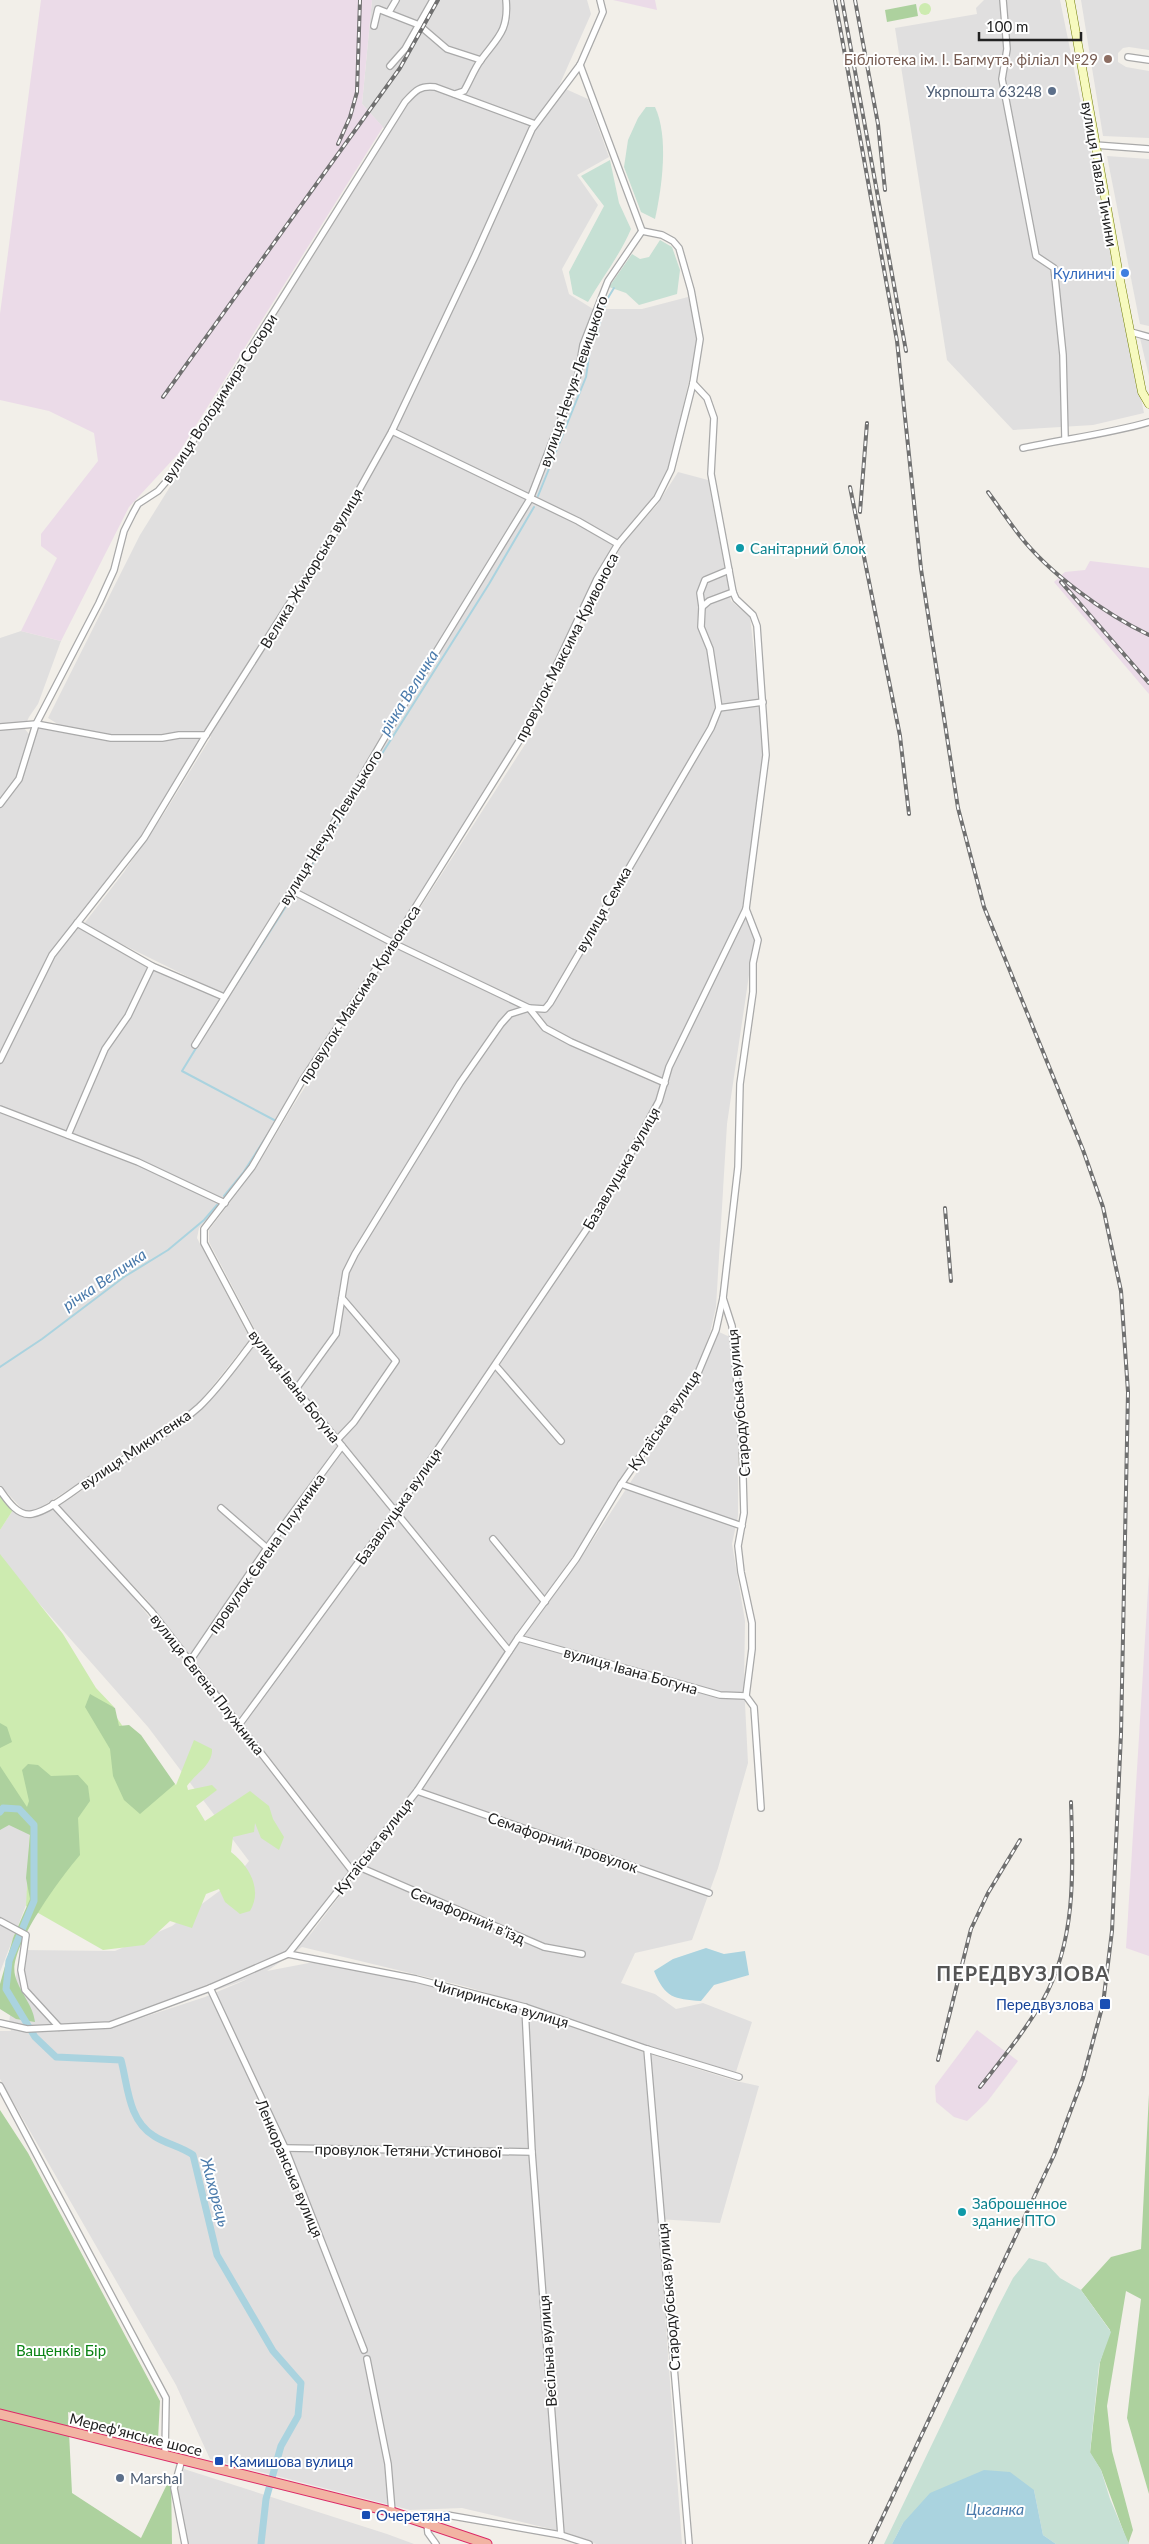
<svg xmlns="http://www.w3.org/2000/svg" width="1149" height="2544" font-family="Lato,sans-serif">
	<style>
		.residential { fill: #e0dfdf; fill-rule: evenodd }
		.industrial { fill: #ebdbe8 }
		.grass { fill: #cdebb0 }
		.forest { fill: #add19e }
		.wetland { fill: #c6e0d4 }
		.water { fill: #aad3df }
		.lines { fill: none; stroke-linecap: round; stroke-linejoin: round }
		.stream { stroke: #aad3df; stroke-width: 2 }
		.canal { stroke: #aad3df; stroke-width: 7 }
		.minor-casing { stroke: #a9a9a9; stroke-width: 8 }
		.secondary-casing { stroke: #707d05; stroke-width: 9 }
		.trunk-casing { stroke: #dc2a67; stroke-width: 11 }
		.minor { stroke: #fff; stroke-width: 5.5 }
		.secondary { stroke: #f7fabf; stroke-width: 8 }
		.trunk { stroke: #f2b4a3; stroke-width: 9 }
		.rail-casing { stroke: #707070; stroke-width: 4 }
		.rail { stroke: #fff; stroke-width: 2; stroke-dasharray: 5.5; stroke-linecap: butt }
		.education-dot { fill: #8d6e63; stroke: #fff; stroke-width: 2 }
		.service-dot { fill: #5c6f8a; stroke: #fff; stroke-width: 2 }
		.shop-dot { fill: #3f7fe0; stroke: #fff; stroke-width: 2 }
		.culture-dot { fill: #0f9aa8; stroke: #fff; stroke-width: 2 }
		.transit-dot { fill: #1a4fb4; stroke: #fff; stroke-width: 2 }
		.labels { text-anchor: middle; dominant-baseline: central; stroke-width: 4; stroke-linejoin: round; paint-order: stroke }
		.education-label { font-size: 15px; fill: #785e54; stroke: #fff; text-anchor: end }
		.service-label { font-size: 15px; fill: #4e5e75; stroke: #fff; text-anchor: end }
		.street-label { font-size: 15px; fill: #222; stroke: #fff }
		.shop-label { font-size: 15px; fill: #366cbe; stroke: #fff; text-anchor: end }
		.culture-label { font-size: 15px; fill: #0d838f; stroke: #fff; text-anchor: start }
		.transit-label { font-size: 15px; fill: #164399; stroke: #fff; text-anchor: start }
		.park-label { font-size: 15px; fill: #0c8416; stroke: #fff }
		.water-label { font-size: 16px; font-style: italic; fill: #4a7aab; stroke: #fff }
		.district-label { font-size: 20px; font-weight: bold; letter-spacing: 1px; fill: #555; stroke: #fff }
	</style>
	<rect width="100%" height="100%" fill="#f2efe9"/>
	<g class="residential">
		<polygon points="372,0 587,0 591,14 559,86 588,99 609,157 577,175 598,205 562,269 569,294 593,309 642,309 688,297 698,341 669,468 654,496 617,542 595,578 523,728 393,939 289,887 223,994 83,925 124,872 165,812 211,737 205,732 114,736 61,726 48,718 140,535 389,134 362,104"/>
		<polygon points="984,0 1060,0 1144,413 1093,425 1013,430 947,360 895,28 977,14 976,8"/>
		<polygon points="1081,0 1149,0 1149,50 1129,47 1123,48 1118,53 1118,62 1126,67 1149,71 1149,138 1103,136"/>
		<polygon points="1107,156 1149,159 1149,326 1140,324"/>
		<polygon points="1140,338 1149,340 1149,376"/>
		<path d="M 678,472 L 708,480 L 731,601 L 750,617 L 761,712 L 763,759 L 742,909 L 756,941 L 749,975 L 727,1124 L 716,1307 L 710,1333 L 696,1371 L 560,1576 L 510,1645 L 414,1790 L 353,1866 L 306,1940 L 422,1788 L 509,1656 L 579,1561 L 698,1379 L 719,1332 L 730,1337 L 738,1434 L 738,1516 L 732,1544 L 745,1621 L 744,1684 L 748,1763 L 718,1868 L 692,1940 L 635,1953 L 621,1983 L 655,1994 L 676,2009 L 703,2003 L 752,2022 L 736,2072 L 653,2048 L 550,2012 L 464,1986 L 302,1947 L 267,1971 L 314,1962 L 441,1987 L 528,2011 L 643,2052 L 736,2081 L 759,2086 L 720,2223 L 658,2219 L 682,2544 L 596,2544 L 568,2533 L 462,2508 L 410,2510 L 210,2459 L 176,2385 L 0,2079 L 0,2031 L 11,2031 L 9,2022 L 20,1950 L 115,1951 L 172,1926 L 233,1881 L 249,1861 L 148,1727 L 29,1592 L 0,1555 L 0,1530 L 13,1510 L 22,1509 L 0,1485 L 0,638 L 21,631 L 61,641 L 38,704 L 29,717 L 24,728 L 29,734 L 38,728 L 104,740 L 161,741 L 177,737 L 199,738 L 199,741 L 138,842 L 75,921 L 78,927 L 225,999 L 292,892 L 389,944 L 308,1066 L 251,1165 L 228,1196 L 199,1228 L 197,1238 L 250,1339 L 199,1403 L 176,1420 L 40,1508 L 59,1506 L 180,1425 L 225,1384 L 260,1339 L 209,1242 L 209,1230 L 256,1168 L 291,1109 L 533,732 L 622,544 L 657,505 ZM 66,1515 L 148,1601 L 335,1844 ZM 250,1978 L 205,1997 L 138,2019 Z"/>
		<polygon points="5,1819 30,1830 28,1900 0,1972 0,1824"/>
		<polygon points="184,2469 387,2534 414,2544 182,2544 175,2479"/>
	</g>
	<g class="industrial">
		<polygon points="41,0 372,0 362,104 383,127 178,454 129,507 61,641 21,631 57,558 41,546 41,534 98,461 94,433 49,411 0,400 0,314"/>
		<polygon points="613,0 655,0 657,10"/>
		<polygon points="1090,561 1149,568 1149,694 1054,582 1065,572 1085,570"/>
		<polygon points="1149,1574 1149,1956 1126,1948"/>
		<polygon points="977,2030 1018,2061 987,2102 967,2121 954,2117 936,2102 935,2086"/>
	</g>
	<g class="grass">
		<circle cx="925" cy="9" r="6"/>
		<polygon points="0,1495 13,1510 0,1530"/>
		<path d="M 0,1554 L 63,1634 L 96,1688 L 114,1707 L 110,1708 L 135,1744 L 176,1785 L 194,1740 L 212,1749 C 213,1765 195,1774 187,1786 L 188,1790 L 212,1785 L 217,1790 L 196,1806 L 205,1821 L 250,1791 L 269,1806 L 273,1819 L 284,1837 L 279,1850 L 261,1838 L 255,1823 L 254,1832 L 233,1837 L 231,1852 C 249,1866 263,1889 250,1911 L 240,1914 L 225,1902 L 219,1889 L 206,1894 L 192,1928 L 170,1921 L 144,1945 L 103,1950 L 26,1906 L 30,1830 L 0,1820 Z"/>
	</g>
	<g class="forest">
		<polygon points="916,4 918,16 887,22 885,10"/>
		<polygon points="90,1694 115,1708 119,1726 129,1725 141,1735 175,1784 140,1814 124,1800 113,1776 110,1749 85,1707"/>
		<polygon points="0,1723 7,1727 12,1742 0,1748"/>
		<path d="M 28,1764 L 38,1765 L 51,1776 L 78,1775 L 88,1786 L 90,1801 L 78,1818 L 80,1855 C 62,1876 8,1948 15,1975 C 19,1992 33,2004 35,2022 L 16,2019 L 0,2009 L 0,1984 L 13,1938 L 30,1899 L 26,1878 L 30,1835 L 9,1825 L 0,1830 L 0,1766 L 27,1807 L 29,1801 L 22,1770 Z"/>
		<polygon points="1149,2094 1149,2494 1127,2418 1141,2299 1126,2291 1107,2406 1112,2451 1133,2530 1128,2544 1101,2470 1090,2453 1100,2362 1110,2330 1081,2290 1111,2257 1141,2249"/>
		<polygon points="0,2110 28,2153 160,2401 158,2439 68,2412 72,2493 141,2538 171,2476 172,2544 0,2544"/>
	</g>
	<g class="wetland">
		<path d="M 646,107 L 655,107 C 669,137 662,187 655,219 L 641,212 L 624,167 L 628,140 L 638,118 Z"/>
		<path d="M 610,160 L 619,203 L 631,229 C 620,255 602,278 588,302 L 573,294 L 569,272 L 604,206 L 581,176 Z"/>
		<polygon points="660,240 672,247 680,270 677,294 639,305 626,293 609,287 632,254 640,259 649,257"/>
		<polygon points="1029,2258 1046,2263 1060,2278 1081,2290 1111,2332 1099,2365 1090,2452 1101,2470 1110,2499 1129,2544 1056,2544 1043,2535 1034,2490 903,2523 892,2544 884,2544 998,2307 1013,2278"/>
	</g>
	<g class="water">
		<path d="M 706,1948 L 724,1954 L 745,1951 L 749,1975 L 714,1985 L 701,2001 C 674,1999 665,1998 654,1971 L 673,1959 Z"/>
		<polygon points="984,2470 1010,2472 1034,2490 1043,2535 1056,2544 892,2544 903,2523 930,2493"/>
	</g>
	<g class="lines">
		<g class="stream">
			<polyline points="538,496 586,377 591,342 597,333 606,301 614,288"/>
			<polyline points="298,887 489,584 534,507"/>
			<polyline points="233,989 292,897"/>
			<polyline points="209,1027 182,1071 276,1121"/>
			<polyline points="224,1196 243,1173 270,1131"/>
			<polyline points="0,1367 42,1339 124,1277 168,1250 204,1220 217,1205"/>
		</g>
		<path class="canal" d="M 0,1812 L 3,1808 L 19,1809 L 34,1825 L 34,1901 L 9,1961 L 6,1989 L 35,2037 L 56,2057 L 121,2060 C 128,2086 128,2120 154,2136 C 166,2144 180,2146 193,2155 L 217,2255 L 273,2351 L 301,2383 L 298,2416 L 281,2446 L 266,2499 L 261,2544"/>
		<g class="minor-casing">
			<g id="minor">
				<polyline points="1003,0 1007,49 1002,79 1036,256 1054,268 1063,355 1065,438"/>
				<polyline points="389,12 396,0"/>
				<polyline points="374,26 378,9 419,25 447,49 481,60"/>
				<polyline points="1128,57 1149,60"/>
				<polyline points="580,65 642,231"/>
				<polyline points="390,66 405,49 433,0"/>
				<path d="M 455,94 L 464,91 C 470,81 474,69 481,60 C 497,38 509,31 506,0"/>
				<polyline points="1095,145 1149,149"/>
				<polyline points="1131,332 1149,337"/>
				<polyline points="392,431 578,521 618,544"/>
				<path d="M 1023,448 C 1065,439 1108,434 1149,422"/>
				<polyline points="702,607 700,593 705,580 729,570"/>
				<polyline points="719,708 763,702"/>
				<polyline points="0,727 36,724 111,738 162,738 179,735 206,735"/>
				<path d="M 0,804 L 19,779 L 36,724 L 99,603 L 114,570 L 124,531 L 133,513 L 138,504 L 158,491 L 171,476 L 405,102 C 415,91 420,85 435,87 L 535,124"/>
				<polyline points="291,890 393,943 529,1008 545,1028 571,1042 665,1083"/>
				<polyline points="746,909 758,940 753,963 753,992 740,1084 738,1167 723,1298 732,1326 742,1442 744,1513 738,1546 741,1572 752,1623 752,1649 746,1696 754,1707 761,1808"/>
				<polyline points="77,923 152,966 224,997"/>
				<polyline points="195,1045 348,800 403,706 530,499 578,375 583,345 608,281 642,231"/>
				<polyline points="0,1060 52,955 144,838 206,735 340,524 392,431 475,256 532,129 580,65 603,12 600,0"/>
				<polyline points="0,1109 138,1162 225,1203"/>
				<polyline points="68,1135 105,1049 128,1016 152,966"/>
				<polyline points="496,1366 561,1441"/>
				<polyline points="296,1389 336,1334 346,1272 355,1254 460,1083 501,1024 510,1014 529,1008 545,1009 550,1003 711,728 719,708 710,649 701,627 702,607 709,601 733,592"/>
				<polyline points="337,1440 354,1422 396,1361 342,1298"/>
				<polyline points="621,1484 742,1526"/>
				<path d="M 0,1490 C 7,1500 18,1517 32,1514 C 49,1511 73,1491 88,1481 C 125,1458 166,1436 199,1407 C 220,1387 237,1362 255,1339"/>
				<polyline points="53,1504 151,1611 353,1872"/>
				<polyline points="221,1508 267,1548"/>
				<polyline points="493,1539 545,1602"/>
				<polyline points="518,1638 720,1695 746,1696"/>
				<polyline points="509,1651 255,1339 204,1243 204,1229 252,1167 302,1081 393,943 526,730 597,579 618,544 657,498 671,470 693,383 700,339 691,290 679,248 673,241 662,235 642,231"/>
				<polyline points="190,1661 267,1548 342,1446"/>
				<polyline points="239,1725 396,1511 603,1205 659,1101 669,1067 746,909 766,755 757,626 753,615 736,599 733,592 711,474 714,418 707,398 693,383"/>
				<polyline points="417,1791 709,1893"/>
				<polyline points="357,1866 544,1947 582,1954"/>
				<polyline points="0,1921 26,1935 21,1970 25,1990 59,2027"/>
				<polyline points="288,1954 416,1979 525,2007 647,2049 739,2077"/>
				<polyline points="210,1988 285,2148 364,2350"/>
				<polyline points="525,2007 532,2152 561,2535"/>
				<polyline points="0,2023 27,2029 110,2025 210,1988 288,1954 417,1791 518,1638 576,1559 621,1484 698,1373 716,1330 723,1298"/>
				<polyline points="647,2049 689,2544"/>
				<polyline points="0,2086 166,2398 165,2454"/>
				<polyline points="285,2148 532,2152"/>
				<polyline points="367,2359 388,2464 392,2512"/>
				<polyline points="182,2459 174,2488 185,2544"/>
				<polyline points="436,2544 428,2533 427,2524 435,2518 447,2515 561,2535 589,2544"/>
			</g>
		</g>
		<g class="secondary-casing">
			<polyline id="secondary" points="1070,0 1118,270 1142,392 1149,404"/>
		</g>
		<g class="trunk-casing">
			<polyline id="trunk" points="0,2414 392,2512 487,2544"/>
		</g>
		<use href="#minor" class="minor"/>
		<use href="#secondary" class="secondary"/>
		<use href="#trunk" class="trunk"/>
		<g class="rail-casing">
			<g id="rail">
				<polyline points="835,0 897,341 921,569 958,808 984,907 1083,1150 1103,1207 1121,1291 1128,1392 1121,1734 1112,1931 1103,2004 1083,2078 1054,2155 870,2544"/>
				<polyline points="842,0 906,351"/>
				<polyline points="855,0 878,124 885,190"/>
				<polyline points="338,144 350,117 357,92 360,0"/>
				<polyline points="163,397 400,68 438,0"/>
				<polyline points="850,487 900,736 909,814"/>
				<path d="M 988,492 C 999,507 1009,522 1020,536 C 1050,574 1105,614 1149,635"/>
				<polyline points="860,512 867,423"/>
				<polyline points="1061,582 1149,683"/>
				<polyline points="945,1208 951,1281"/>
				<polyline points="938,2060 971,1929 988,1893 1020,1840"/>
				<path d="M 980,2087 C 1002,2059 1025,2031 1043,2000 C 1077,1940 1073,1868 1071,1802"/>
			</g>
		</g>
		<use href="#rail" class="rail"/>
	</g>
	<circle class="education-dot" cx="1108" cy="59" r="5"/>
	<g class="service-dot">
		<circle cx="1052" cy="91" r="5"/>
		<circle cx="120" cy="2478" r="5"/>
	</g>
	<circle class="shop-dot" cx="1125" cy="273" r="5"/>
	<g class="culture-dot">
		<circle cx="740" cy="548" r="5"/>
		<circle cx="962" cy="2212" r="5"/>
	</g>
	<g class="transit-dot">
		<rect x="1099" y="1998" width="12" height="12" rx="2.5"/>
		<rect x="214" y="2456" width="10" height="10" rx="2.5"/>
		<rect x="361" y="2510" width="10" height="10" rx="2.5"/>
	</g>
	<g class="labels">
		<g class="education-label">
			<text x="1098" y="59">Бібліотека ім. І. Багмута, філіал №29</text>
		</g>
		<g class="service-label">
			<text x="1042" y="91">Укрпошта 63248</text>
			<text x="130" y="2478" text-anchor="start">Marshal</text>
		</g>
		<g class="street-label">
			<text transform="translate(1100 174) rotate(80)">вулиця Павла Тичини</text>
			<text transform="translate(573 381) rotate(-71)">вулиця Нечуя-Левицького</text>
			<text transform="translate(219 398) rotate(-57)">вулиця Володимира Сосюри</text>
			<text transform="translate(311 568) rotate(-59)">Велика Жихорська вулиця</text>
			<text transform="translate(566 647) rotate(-63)">провулок Максима Кривоноса</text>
			<text transform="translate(330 827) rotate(-58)">вулиця Нечуя-Левицького</text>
			<text transform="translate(603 909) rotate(-60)">вулиця Семка</text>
			<text transform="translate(359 994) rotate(-57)">провулок Максима Кривоноса</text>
			<text transform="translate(621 1168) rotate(-60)">Базавлуцька вулиця</text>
			<text transform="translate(295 1386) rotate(52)">вулиця Івана Богуна</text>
			<text transform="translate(738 1403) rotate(-95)">Стародубська вулиця</text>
			<text transform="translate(664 1420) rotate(-56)">Кутаїська вулиця</text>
			<text transform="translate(135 1449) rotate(-34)">вулиця Микитенка</text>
			<text transform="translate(398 1506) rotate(-55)">Базавлуцька вулиця</text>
			<text transform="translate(266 1553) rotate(-55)">провулок Євгена Плужника</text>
			<text transform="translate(631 1670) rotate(16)">вулиця Івана Богуна</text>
			<text transform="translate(208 1684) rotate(52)">вулиця Євгена Плужника</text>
			<text transform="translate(563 1842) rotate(19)">Семафорний провулок</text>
			<text transform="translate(373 1846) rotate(-52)">Кутаїська вулиця</text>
			<text transform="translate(468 1915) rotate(23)">Семафорний в’їзд</text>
			<text transform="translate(501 2003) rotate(16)">Чигиринська вулиця</text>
			<text transform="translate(408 2150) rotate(1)">провулок Тетяни Устинової</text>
			<text transform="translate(290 2168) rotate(67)">Ленкоранська вулиця</text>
			<text transform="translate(668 2297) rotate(-95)">Стародубська вулиця</text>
			<text transform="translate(547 2351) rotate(-94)">Весільна вулиця</text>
			<text transform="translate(136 2434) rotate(14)">Мереф'янське шосе</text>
		</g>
		<g class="shop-label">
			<text x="1115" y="273">Кулиничі</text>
		</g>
		<g class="culture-label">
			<text x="750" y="548">Санітарний блок</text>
			<text x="972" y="2203">Заброшенное<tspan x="972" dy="17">здание ПТО</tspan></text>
		</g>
		<g class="transit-label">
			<text x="1094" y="2004" text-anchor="end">Передвузлова</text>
			<text x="229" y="2461">Камишова вулиця</text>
			<text x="376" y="2515">Очеретяна</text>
		</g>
		<g class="park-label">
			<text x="61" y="2350">Ващенків Бір</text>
		</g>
		<g class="water-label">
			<text transform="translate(408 692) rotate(-58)">річка Величка</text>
			<text transform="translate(104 1279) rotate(-34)">річка Величка</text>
			<text transform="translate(216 2192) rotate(75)">Жихорець</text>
			<text x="995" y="2508">Циганка</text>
		</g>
		<g class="district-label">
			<text x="1023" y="1973">ПЕРЕДВУЗЛОВА</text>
		</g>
	</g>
	<path d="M979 32v8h102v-8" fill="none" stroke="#222222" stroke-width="2.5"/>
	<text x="986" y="32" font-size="15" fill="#222222" stroke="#ffffff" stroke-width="4" paint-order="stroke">100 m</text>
</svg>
